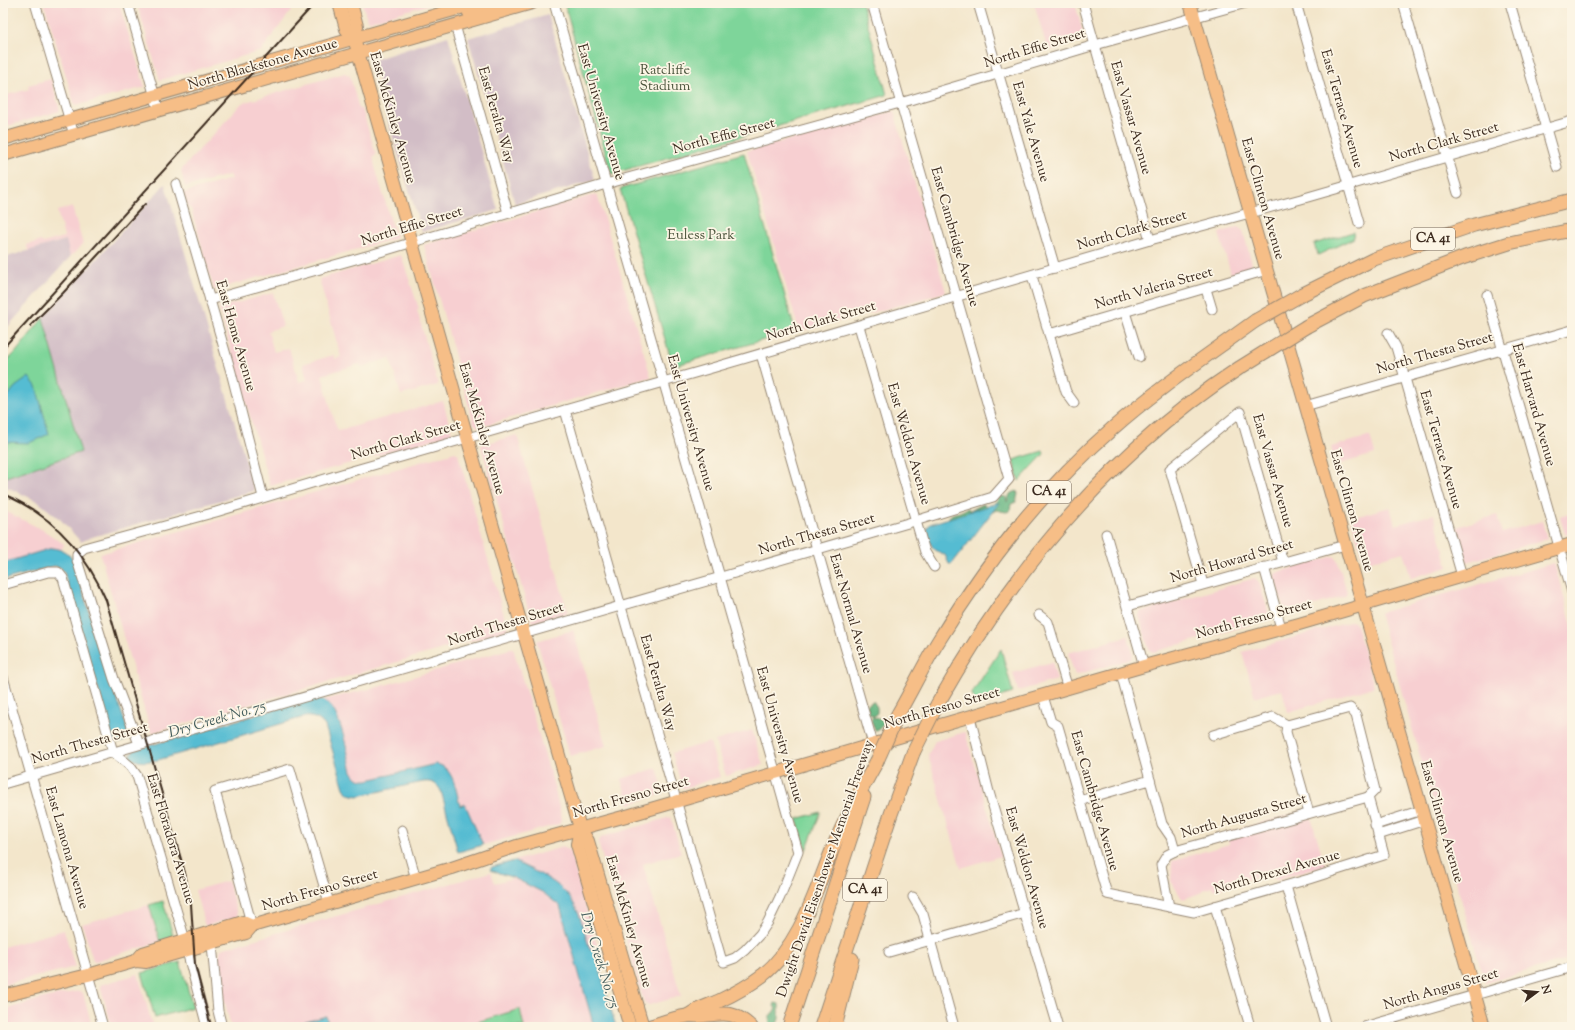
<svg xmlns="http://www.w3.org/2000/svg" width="1575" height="1030" font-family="'Sorts Mill Goudy',serif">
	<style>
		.built { fill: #f7cfd1 }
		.industrial { fill: #d2bdc6 }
		.green { fill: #7ed59a; stroke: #5c805c }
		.forest { fill: #66b682; stroke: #507050 }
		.water { fill: #55bcd2; stroke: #487378 }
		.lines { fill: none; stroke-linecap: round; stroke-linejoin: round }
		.minor-casing { stroke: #978874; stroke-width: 11 }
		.major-casing { stroke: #978874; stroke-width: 14 }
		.highway-casing { stroke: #978874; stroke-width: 15 }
		.minor { stroke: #fff; stroke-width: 9 }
		.major { stroke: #f6be87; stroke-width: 12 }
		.highway { stroke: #f6be87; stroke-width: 13 }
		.rail { stroke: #3b2a1e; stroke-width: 2 }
		.highway-bridge-casing { stroke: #978874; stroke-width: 15; stroke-linecap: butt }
		.highway-bridge { stroke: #f6be87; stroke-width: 13 }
		.labels { text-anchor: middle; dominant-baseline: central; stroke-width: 3.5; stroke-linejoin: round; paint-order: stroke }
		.shield { fill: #fcf5e5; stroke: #75675a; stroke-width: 1 }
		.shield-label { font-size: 13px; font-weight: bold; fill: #3b2a1e }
		.street-label { font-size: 14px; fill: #3b2a1e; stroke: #fcf5e5 }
		.park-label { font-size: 14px; fill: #4c553d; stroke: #fcf5e5 }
		.water-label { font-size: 15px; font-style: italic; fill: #445d5d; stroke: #fcf5e5 }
	</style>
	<rect width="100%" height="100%" fill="#fcf5e5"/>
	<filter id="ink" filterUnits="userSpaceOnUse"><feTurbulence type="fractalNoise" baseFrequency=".025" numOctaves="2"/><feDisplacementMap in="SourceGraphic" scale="8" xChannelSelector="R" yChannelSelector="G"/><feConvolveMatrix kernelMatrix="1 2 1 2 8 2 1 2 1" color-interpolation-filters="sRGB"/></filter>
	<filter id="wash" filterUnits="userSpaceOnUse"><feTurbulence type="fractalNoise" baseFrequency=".012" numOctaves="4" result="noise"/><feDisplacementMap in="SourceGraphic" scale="16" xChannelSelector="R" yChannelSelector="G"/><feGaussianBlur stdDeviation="0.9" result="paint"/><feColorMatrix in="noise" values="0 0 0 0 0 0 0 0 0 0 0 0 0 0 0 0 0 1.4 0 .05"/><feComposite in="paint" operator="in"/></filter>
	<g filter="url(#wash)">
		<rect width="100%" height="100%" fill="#f3e6cb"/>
		<g class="built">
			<polygon points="44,3 119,3 145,87 75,106"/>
			<polygon points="139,3 297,3 261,51 160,80 137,4"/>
			<polygon points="362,3 434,3 370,21 367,19"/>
			<polygon points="1034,3 1075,3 1085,40 1048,51"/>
			<polygon points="345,73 350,76 359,109 362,109 376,155 373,156 375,167 396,238 214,290 191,208 188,208 183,193 231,179 229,175 185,187 181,170 242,103"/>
			<polygon points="51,79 60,111 3,127 3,81 7,95 29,89 28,85"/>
			<polygon points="894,111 946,292 854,318 799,331 747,151"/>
			<polygon points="597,194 651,377 479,427 474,424 424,245"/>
			<polygon points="72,207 83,244 70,257 65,240 28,251 27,245 41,241 43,243 64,237 57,211"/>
			<polygon points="1238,227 1243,231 1252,264 1250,268 1231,274 1219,233"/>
			<polygon points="401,255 419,309 417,310 438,385 401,395 390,358 361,367 360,364 322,375 334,420 338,431 443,401 452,434 270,486 219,308 273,293 283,326 268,331 274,352 289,348 299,382 307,380 303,364 334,355 335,359 341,357 319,279"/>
			<polygon points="517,435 568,613 532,623 481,445"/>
			<polygon points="1370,436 1375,454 1336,465 1331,447"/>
			<polygon points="455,452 458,454 508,630 151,733 100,554"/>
			<polygon points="1390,507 1395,525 1434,514 1448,567 1411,578 1403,552 1364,563 1351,518"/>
			<polygon points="3,510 43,530 64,544 62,549 52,548 3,563"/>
			<polygon points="1572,513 1572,532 1565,534 1560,516"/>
			<polygon points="1497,515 1502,533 1542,521 1547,539 1467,562 1457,527"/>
			<polygon points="1334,556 1337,559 1347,592 1345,596 1289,613 1285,612 1274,577 1276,573"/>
			<polygon points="1554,563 1572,625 1572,958 1485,983 1379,613"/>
			<polygon points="1255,578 1259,582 1269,614 1267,620 1153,652 1149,650 1139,616 1140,612"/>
			<polygon points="1353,621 1356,624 1374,687 1288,712 1282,690 1255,697 1242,652"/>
			<polygon points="573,630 606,746 570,756 537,641"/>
			<polygon points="1128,636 1133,653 1131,659 1075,675 1068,653"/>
			<polygon points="513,648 552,779 562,819 559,824 483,845 465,805 461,806 452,776 428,765 368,780 359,780 355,777 352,771 335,714 328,703 323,700 378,687"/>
			<polygon points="1052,662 1057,680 1018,691 1013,673"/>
			<polygon points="752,730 763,765 726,776 715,741"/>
			<polygon points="965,732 1001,856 961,868 928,755 935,741"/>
			<polygon points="710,742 720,777 684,788 682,787 672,753"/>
			<polygon points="657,768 664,792 663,794 629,804 621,779"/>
			<polygon points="1305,810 1311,817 1325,865 1275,880 1272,872 1213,890 1212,887 1203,890 1203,892 1183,899 1181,897 1171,881 1172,861 1229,844 1226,833"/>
			<polygon points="671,817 681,853 643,864 681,996 649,1005 644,1002 598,842 602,837"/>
			<polygon points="563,847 570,851 598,948 590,950 576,908 571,899 514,861"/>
			<polygon points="491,872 495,883 514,878 542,892 560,906 594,1027 231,1027 216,966 221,949"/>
			<polygon points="228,881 238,917 205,926 195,890"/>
			<polygon points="149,905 160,942 95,961 93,960 82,924"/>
			<polygon points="64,930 75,967 3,985 3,947"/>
			<polygon points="138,974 153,1027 112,1027 100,985"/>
			<polygon points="79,991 83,993 92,1027 5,1027 3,1020 4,1010 44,998"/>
		</g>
		<g class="industrial">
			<polygon points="548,15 595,180 515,204 468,38"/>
			<polygon points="448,36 498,210 422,232 389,124 373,60"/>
			<polygon points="165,184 254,489 253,491 92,537 81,542 61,520 37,501 9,488 3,486 3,478 81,452 43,318"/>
			<polygon points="66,240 70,257 3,332 3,258"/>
		</g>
		<g class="green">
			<polygon points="575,3 862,3 887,95 611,174 565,6"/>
			<polygon points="744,153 795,331 673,366 620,189"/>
			<polygon points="1353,232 1354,238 1318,255 1314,244"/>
			<polygon points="43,318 81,452 3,478 3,365 16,352"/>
			<polygon points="1043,451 1044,454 1019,481 1013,460"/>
			<polygon points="1001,649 1013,693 975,704 972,693"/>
			<polygon points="821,812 806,850 797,819"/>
			<polygon points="163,901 174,939 160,942 149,905"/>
			<polygon points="180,962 193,1007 155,1018 142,973"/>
			<polygon points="520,1009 524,1027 465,1027 464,1026"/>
		</g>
		<g class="forest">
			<path d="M 1017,491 L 1018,494 L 1016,502 L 1011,504 L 1010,511 L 1006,512 L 996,510 L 993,512 L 990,510 L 948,519 C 951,512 956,514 962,511 C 964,510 966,509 968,508 L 970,511 L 983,504 L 988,507 L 994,504 L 1000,496 L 1006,497 L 1007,502 L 1010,494 Z"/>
			<polygon points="873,701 877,707 877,713 873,717 882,720 884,724 878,730 875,730 871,720 873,715 869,714 867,705"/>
			<path d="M 775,1003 L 779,1004 C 779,1012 782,1026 770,1027 L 769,1017 L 776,1009 L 774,1006 Z"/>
		</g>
		<g class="water">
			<polygon points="29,377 36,386 49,434 29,443 3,442 3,402 15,387"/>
			<path d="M 1000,502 L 952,564 L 949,564 L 945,555 C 929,548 931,545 927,529 L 930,524 Z"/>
			<path d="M 52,548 C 63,549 67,552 73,560 L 111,682 L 129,734 L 127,740 L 119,743 L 113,740 L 64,572 L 60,567 L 54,566 L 3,580 L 3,563 Z"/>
			<path d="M 314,698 C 319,699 324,700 328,703 C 342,717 347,752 352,771 C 356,778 359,781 368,780 L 436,764 C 454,767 456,791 460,806 L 465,804 L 483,845 L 458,852 L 441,791 C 437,783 431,781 423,782 L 358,796 L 348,794 L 344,788 L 325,726 C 320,719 313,716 304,717 L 158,760 C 148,761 140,764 131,758 L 130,755 L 134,750 Z"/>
			<path d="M 514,861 C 531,870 553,878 566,893 C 580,908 584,931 590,950 L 594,949 L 616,1027 L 594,1027 L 560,906 L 542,892 L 514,878 L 490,870 L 492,867 Z"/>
			<polygon points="326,1016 329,1027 300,1027 299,1024"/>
		</g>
	</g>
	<g filter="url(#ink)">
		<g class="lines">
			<g class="minor-casing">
				<g id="minor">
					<polyline points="35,3 74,135"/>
					<polyline points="128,3 159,111"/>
					<polyline points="554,3 720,577 798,852 780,897 768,922 760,934 745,950 735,958 724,962 721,958 565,410"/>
					<polyline points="978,3 1055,268"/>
					<polyline points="1083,3 1150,240"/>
					<polyline points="1296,3 1359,223"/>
					<polyline points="1403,3 1458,193"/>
					<polyline points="1510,3 1557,167"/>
					<polyline points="455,25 508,213"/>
					<polyline points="176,184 231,372 263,497"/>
					<polyline points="1032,276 1066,392 1074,403"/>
					<polyline points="1206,289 1212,309"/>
					<polyline points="1487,295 1572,592"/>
					<polyline points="210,300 370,255 606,184 900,103 1095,45 1246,3"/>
					<polyline points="1125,312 1139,357"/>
					<polyline points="859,326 925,552 934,567"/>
					<polyline points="1388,333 1396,347 1462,576"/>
					<polyline points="1049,334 1267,270"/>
					<polyline points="761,354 873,744"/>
					<polyline points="1305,406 1572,330"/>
					<polyline points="1106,534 1144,666"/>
					<polyline points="1264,567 1281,628"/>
					<polyline points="1203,584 1170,469 1240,412 1283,562"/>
					<polyline points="3,585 48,572 58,572 63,578 113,752 130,766 137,776 185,940"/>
					<polyline points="1128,606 1345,545"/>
					<polyline points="1039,615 1048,622 1068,689"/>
					<polyline points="3,677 103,1027"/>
					<polyline points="1043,696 1051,722 1058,726 1107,894 1194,912 1309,879 1384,855 1368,797 1175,851 1171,837 1162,824 1121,673"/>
					<polyline points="970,717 989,792 1058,1027"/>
					<polyline points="1287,725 1286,732 1309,813"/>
					<polyline points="1213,735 1273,717 1287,725 1350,708 1356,715 1375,790 1368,797"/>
					<polyline points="139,744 114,679 77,560 77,554 84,548 216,512 345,473 712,368 1150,240 1301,199 1572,121"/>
					<polyline points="3,784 915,521 993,497 1009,479 872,3"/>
					<polyline points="1079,801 1150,780"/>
					<polyline points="1375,825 1422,810"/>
					<polyline points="402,830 416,879"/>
					<polyline points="1378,835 1425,820"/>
					<polyline points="1286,886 1326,1027"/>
					<polyline points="913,897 923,914 954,1027"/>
					<polyline points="1215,906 1249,1023 1249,1027"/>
					<polyline points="1169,907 1161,865 1167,855 1175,851"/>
					<polyline points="252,926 215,791 290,769 329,903"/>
					<polyline points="212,944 218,1011 222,1027"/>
					<polyline points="187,951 207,1027"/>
					<polyline points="889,952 1025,913"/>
					<polyline points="1364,1027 1572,967"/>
				</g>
			</g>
			<g class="major-casing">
				<g id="major">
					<polyline points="339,3 346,29 354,38"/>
					<polyline points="351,3 357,26 354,38 465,430 580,828 588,841 643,1027"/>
					<polyline points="1190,3 1484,1027"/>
					<polyline points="469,13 496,3"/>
					<polyline points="3,139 478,3"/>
					<polyline points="3,155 532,3"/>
					<polyline points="580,828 577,844 630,1027"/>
					<polyline points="136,961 143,953 243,922 252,926"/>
					<polyline points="3,996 88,975 136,961 146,962 246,933 252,926 452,868 517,846 630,815 1144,666 1299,624 1572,544"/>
				</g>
			</g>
			<g class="highway-casing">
				<g id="highway">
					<polyline points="1301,295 1374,259 1474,225 1572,200"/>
					<polyline points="1307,326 1364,296 1465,257 1509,243 1572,230"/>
					<path d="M 937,705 C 1017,563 1124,436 1265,352"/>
					<path d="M 898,714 C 912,690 924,664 939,640 C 986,563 1044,488 1113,428 C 1157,389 1207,356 1255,321"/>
					<path d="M 689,1015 C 698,1008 708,1006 719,1001 C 734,994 750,985 763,975 C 802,943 816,888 835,843 C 847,815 862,788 877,761"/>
					<path d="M 648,1027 C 661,1023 674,1018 687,1016 C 691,1015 695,1016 699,1016 C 723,1014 732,1009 751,1027"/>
					<polyline points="789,1027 864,797"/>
					<polyline points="821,1027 891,814 913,753"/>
					<polyline points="835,1027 852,959"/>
				</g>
			</g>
			<use href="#minor" class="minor"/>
			<use href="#major" class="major"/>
			<use href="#highway" class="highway"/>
			<g class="rail">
				<polyline points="30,326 63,293 145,204"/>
				<polyline points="3,348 315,3"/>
				<path d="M 3,494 C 53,515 85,551 106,600 L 185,873 L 191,904 L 195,965 L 211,1027"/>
			</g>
			<g class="highway-bridge-casing">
				<g id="highway-bridge">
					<polyline points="1255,321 1301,295"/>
					<polyline points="1265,352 1307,326"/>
					<polyline points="913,753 937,705"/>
					<polyline points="877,761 898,714"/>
				</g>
			</g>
			<use href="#highway-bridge" class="highway-bridge"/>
		</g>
	</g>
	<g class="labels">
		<g class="shield">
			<rect x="1411" y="228" width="44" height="22" rx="3"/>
			<rect x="1027" y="481" width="44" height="22" rx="3"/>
			<rect x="843" y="879" width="44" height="22" rx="3"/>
		</g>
		<g class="shield-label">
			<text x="1433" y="239">CA 41</text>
			<text x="1049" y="492">CA 41</text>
			<text x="865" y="890">CA 41</text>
		</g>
		<g class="street-label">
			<text transform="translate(1035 49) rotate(-17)">North Effie Street</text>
			<text transform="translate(263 65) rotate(-16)">North Blackstone Avenue</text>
			<text transform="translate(1341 109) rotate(74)">East Terrace Avenue</text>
			<text transform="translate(600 112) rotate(74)">East University Avenue</text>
			<text transform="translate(495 115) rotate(74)">East Peralta Way</text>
			<text transform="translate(392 118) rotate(74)">East McKinley Avenue</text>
			<text transform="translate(1130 118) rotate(74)">East Vassar Avenue</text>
			<text transform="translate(1030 132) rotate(74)">East Yale Avenue</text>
			<text transform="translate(724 137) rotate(-15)">North Effie Street</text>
			<text transform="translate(1444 143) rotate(-16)">North Clark Street</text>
			<text transform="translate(1262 199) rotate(74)">East Clinton Avenue</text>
			<text transform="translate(412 227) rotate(-17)">North Effie Street</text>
			<text transform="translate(1132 231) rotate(-16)">North Clark Street</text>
			<text transform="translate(954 237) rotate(74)">East Cambridge Avenue</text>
			<text transform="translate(1154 289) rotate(-16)">North Valeria Street</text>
			<text transform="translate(821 322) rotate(-16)">North Clark Street</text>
			<text transform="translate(235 336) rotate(74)">East Home Avenue</text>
			<text transform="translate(1435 354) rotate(-16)">North Thesta Street</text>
			<text transform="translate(1533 405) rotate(74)">East Harvard Avenue</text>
			<text transform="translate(690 423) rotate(74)">East University Avenue</text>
			<text transform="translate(481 429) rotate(74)">East McKinley Avenue</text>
			<text transform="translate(406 441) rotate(-16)">North Clark Street</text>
			<text transform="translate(908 444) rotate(74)">East Weldon Avenue</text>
			<text transform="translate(1440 450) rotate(74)">East Terrace Avenue</text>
			<text transform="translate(1272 471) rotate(74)">East Vassar Avenue</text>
			<text transform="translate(1351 511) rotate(74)">East Clinton Avenue</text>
			<text transform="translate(817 535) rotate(-16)">North Thesta Street</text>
			<text transform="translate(1232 562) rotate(-16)">North Howard Street</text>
			<text transform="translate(850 614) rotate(74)">East Normal Avenue</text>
			<text transform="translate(1254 620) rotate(-15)">North Fresno Street</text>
			<text transform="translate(506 625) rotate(-17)">North Thesta Street</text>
			<text transform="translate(657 683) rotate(74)">East Peralta Way</text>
			<text transform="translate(942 709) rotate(-16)">North Fresno Street</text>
			<text transform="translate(779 735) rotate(74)">East University Avenue</text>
			<text transform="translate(90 744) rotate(-16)">North Thesta Street</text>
			<text transform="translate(631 798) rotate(-16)">North Fresno Street</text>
			<text transform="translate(1094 801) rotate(74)">East Cambridge Avenue</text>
			<text transform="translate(1244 817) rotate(-16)">North Augusta Street</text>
			<text transform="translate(1441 822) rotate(74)">East Clinton Avenue</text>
			<text transform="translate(170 839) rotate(73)">East Floradora Avenue</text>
			<text transform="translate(66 848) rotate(74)">East Lamona Avenue</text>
			<text transform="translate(1026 868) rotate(74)">East Weldon Avenue</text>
			<text transform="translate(826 869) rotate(-71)">Dwight David Eisenhower Memorial Freeway</text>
			<text transform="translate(1277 873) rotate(-16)">North Drexel Avenue</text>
			<text transform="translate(320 891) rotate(-16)">North Fresno Street</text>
			<text transform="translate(628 922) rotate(74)">East McKinley Avenue</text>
			<text transform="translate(1441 990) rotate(-16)">North Angus Street</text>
		</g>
		<g class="park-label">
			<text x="665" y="71">Ratcliffe<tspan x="665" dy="16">Stadium</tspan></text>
			<text x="701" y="236">Euless Park</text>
		</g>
		<g class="water-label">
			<text transform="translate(217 720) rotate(-16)">Dry Creek No. 75</text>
			<text transform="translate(599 960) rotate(73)">Dry Creek No. 75</text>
		</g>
	</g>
	<rect width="1575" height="1030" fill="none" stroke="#fcf5e5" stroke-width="16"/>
	<g transform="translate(1537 992) rotate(74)" stroke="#fcf5e5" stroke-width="3" paint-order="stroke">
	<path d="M0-3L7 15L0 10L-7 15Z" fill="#3b2a1e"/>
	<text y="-6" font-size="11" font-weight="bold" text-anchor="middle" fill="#3b2a1e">N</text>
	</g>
</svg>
